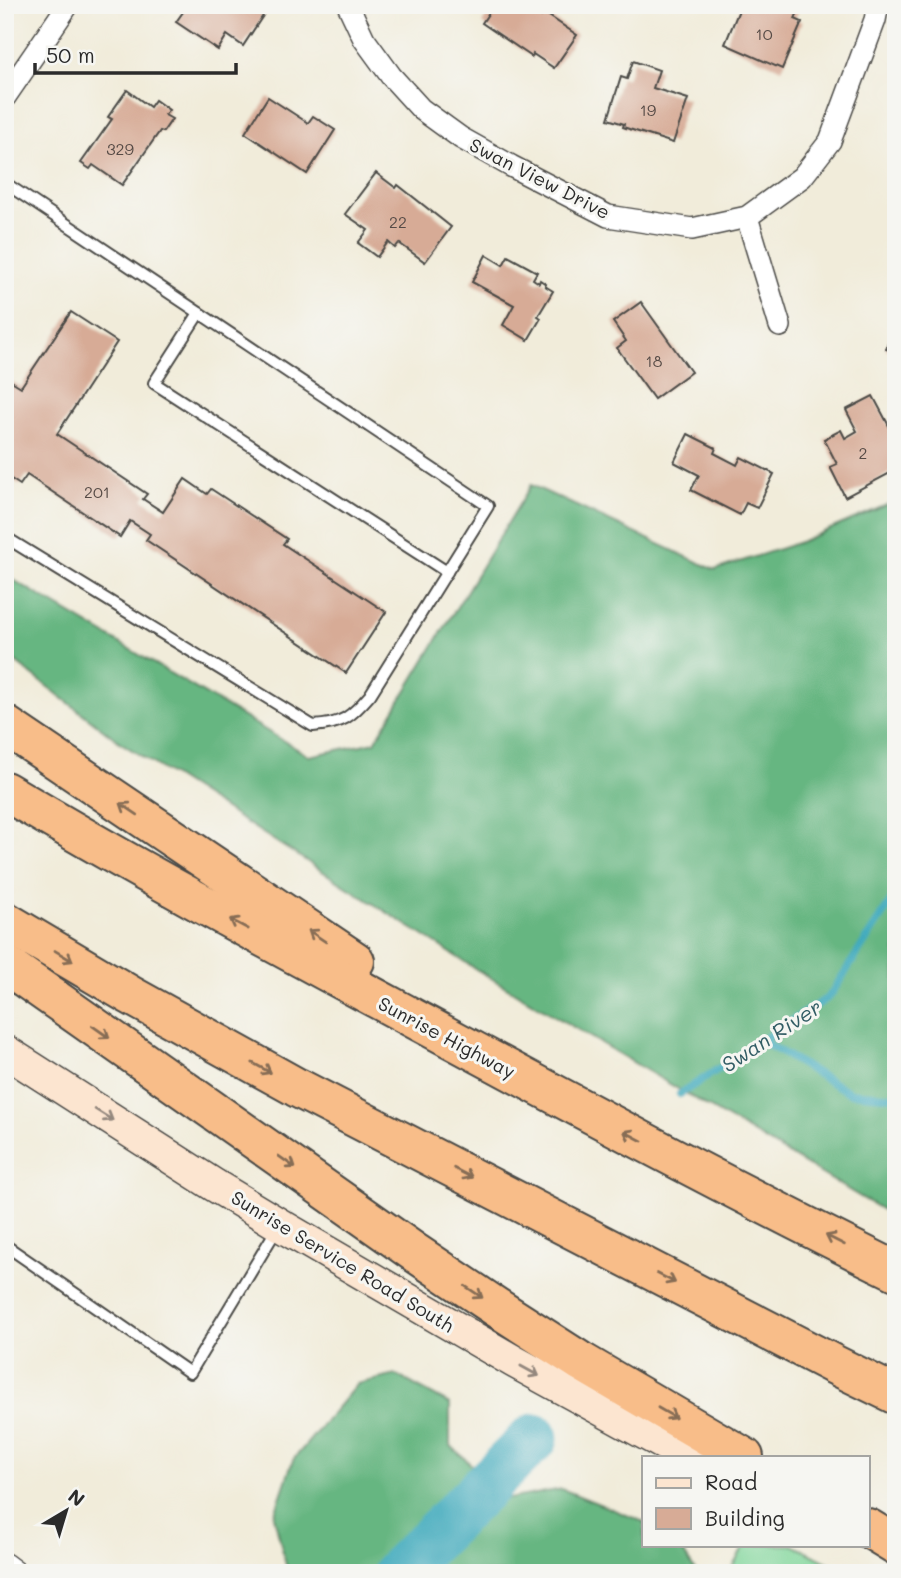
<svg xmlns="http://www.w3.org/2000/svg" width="901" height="1578" font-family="Mali,sans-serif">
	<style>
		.green { fill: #7ed599; stroke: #548062; stroke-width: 2 }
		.forest { fill: #66b681; stroke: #487056; stroke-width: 2 }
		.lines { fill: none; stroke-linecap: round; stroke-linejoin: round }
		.stream { stroke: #3ca9bc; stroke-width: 8 }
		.river { stroke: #3ca9bc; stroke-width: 49 }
		.building { fill: #d7ab96 }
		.service-casing { stroke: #494845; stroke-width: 14 }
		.minor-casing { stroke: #494845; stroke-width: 24 }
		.secondary-casing { stroke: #494845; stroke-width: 35 }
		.motorway-casing { stroke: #494845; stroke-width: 42 }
		.service { stroke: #fff; stroke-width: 10 }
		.minor { stroke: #fff; stroke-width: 21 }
		.secondary { stroke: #fce5d0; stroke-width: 32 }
		.motorway { stroke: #f8bd89; stroke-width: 38 }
		.oneway { stroke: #876d55 }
		.oneway2 { stroke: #94887e }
		.labels { text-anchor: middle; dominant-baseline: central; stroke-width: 6; stroke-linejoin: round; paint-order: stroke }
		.number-label { font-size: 16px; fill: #564b46 }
		.street-label { font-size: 19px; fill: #2b2b2b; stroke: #f6f6f2 }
		.water-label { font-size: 21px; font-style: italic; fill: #325d65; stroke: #f6f6f2 }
	</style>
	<rect width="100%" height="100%" fill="#f6f6f2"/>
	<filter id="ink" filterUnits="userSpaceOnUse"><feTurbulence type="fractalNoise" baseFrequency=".0143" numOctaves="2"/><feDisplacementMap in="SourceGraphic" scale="14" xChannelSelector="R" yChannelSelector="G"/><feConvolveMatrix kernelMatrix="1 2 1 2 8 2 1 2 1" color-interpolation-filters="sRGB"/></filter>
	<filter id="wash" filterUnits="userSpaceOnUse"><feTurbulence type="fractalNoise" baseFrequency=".00686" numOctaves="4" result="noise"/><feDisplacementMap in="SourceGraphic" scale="28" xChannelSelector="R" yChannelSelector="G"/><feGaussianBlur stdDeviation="1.57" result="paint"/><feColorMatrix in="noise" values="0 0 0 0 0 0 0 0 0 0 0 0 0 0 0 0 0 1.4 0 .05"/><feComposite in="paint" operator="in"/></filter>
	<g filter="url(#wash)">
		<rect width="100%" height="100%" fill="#f1ecda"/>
		<polygon class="green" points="745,1545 793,1545 849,1573 729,1573"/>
		<g class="forest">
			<polygon points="531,485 715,570 800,542 896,501 896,1218 479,971 121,743 5,654 5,575 309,756 375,742"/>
			<polygon points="396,1375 450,1404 450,1445 508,1499 562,1489 644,1522 644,1545 678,1545 697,1573 288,1573 274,1516 293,1460 357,1384"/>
		</g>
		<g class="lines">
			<g class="stream">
				<polyline points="762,1041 850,1093 896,1097"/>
				<polyline points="680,1094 829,997 896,894"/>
			</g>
			<polyline class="river" points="397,1573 534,1438"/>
		</g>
		<g id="blocks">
			<g class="building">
				<polygon points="188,5 270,5 243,46 227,35 218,50 176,22"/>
				<polygon points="494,5 519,5 523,8 524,5 541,16 543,12 577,35 554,68 533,54 532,57 482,23"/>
				<polygon points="741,5 801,5 795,19 802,22 782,69 725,44"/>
				<polygon points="633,61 659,70 653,88 688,99 673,143 623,127 624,124 608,119 621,77 627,79"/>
				<polygon points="127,90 150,107 155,100 169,110 165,115 172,119 163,132 160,131 122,185 93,165 90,169 81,163 112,119 108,117"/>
				<polygon points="268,97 308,123 313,116 335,130 307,174 245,133"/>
				<polygon points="376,173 396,188 398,185 451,227 425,262 399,243 395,248 388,242 377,257 358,243 368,230 345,214"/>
				<polygon points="486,255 503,265 508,256 537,272 533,279 539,283 540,280 546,284 545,286 553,291 538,316 541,318 528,340 503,325 514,305 472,282"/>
				<polygon points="641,302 691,372 654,399 617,348 626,341 613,322"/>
				<polygon points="71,312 117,342 57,434 147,494 143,499 163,512 185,479 207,494 211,489 287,539 283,544 386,612 346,673 146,540 150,534 130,521 120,537 27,475 20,485 5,475 5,377 21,387"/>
				<polygon points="895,321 896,322 896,352 886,349"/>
				<polygon points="873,396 896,439 896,470 845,497 830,467 837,464 824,439 841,430 845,438 857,431 846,410"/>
				<polygon points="688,434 716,448 714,453 737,465 741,457 774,474 757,508 746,503 740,515 691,490 699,475 674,462"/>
			</g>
		</g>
	</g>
	<g filter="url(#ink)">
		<use href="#blocks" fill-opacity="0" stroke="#494845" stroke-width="2"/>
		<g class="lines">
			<g class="service-casing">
				<g id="service">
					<path d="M 5,183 L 488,506 L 370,695 C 351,717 343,724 313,726 L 5,537"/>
					<polyline points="199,313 154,383 447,572"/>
					<polyline points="5,1245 190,1373 278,1227"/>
				</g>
			</g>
			<g class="minor-casing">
				<g id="minor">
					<polyline points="348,5 364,39 391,76 421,109 461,138 511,166 608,216 692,229 747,217 802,177 830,141 875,20 878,5"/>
					<polyline points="5,97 68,5"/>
					<polyline points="747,217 780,326"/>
					<polyline points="5,1564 17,1573"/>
				</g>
			</g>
			<g class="secondary-casing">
				<polyline id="secondary" points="5,1051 214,1185 280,1225 513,1361 688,1457"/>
			</g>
			<g class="motorway-casing">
				<g id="motorway">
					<polyline points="5,725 355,961"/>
					<path d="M 5,791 C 134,868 266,939 398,1010 C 563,1099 728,1188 896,1271"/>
					<polyline points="5,921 130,995 296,1087 835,1365 896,1395"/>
					<polyline points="5,964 414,1252 496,1307 580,1361 744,1457"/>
					<polyline points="868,1528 896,1545"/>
				</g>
			</g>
			<use href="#service" class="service"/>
			<use href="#minor" class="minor"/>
			<use href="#secondary" class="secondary"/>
			<use href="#motorway" class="motorway"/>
		</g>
		<defs><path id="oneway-shaft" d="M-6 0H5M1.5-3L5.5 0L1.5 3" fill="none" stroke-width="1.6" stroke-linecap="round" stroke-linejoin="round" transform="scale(1.75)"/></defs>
		<g class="oneway">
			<use href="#oneway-shaft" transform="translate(129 809) rotate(-146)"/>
			<use href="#oneway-shaft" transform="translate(239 924) rotate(-152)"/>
			<use href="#oneway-shaft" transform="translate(317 936) rotate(-146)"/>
			<use href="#oneway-shaft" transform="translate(64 956) rotate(31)"/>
			<use href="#oneway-shaft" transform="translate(101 1032) rotate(35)"/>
			<use href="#oneway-shaft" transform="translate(262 1068) rotate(29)"/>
			<use href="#oneway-shaft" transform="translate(633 1136) rotate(-152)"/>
			<use href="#oneway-shaft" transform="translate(287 1162) rotate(35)"/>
			<use href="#oneway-shaft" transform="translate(463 1173) rotate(27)"/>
			<use href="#oneway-shaft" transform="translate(835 1240) rotate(-153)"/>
			<use href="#oneway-shaft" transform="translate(666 1278) rotate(27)"/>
			<use href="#oneway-shaft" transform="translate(474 1292) rotate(34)"/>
			<use href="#oneway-shaft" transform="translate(667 1413) rotate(30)"/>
		</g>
		<g class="oneway2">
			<use href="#oneway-shaft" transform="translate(104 1115) rotate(32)"/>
			<use href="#oneway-shaft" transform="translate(530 1371) rotate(29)"/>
		</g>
	</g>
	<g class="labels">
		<g class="number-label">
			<text x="764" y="33">10</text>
			<text x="648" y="109">19</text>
			<text x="120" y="148">329</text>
			<text x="398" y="221">22</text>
			<text x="654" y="360">18</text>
			<text x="863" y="452">2</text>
			<text x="97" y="491">201</text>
		</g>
		<g class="street-label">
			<text transform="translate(540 178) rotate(27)">Swan View Drive</text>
			<text transform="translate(447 1037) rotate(28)">Sunrise Highway</text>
			<text transform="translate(343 1261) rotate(31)">Sunrise Service Road South</text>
		</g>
		<g class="water-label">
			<text transform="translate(771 1035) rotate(-33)">Swan River</text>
		</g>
	</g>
	<rect width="901" height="1578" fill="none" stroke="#f6f6f2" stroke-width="28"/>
	<rect x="642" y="1456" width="228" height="91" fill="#f6f6f2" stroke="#a5a5a2" stroke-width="2"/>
	<rect x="656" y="1478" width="35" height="10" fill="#fce5d0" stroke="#a5a5a2" stroke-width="2"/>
	<text x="705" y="1490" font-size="21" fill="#2b2b2b">Road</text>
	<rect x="656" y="1508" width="35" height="21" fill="#d7ab96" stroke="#a5a5a2" stroke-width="2"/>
	<text x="705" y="1526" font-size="21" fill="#2b2b2b">Building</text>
	<g transform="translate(66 1511) rotate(38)" stroke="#f6f6f2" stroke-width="5" paint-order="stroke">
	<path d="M0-5L12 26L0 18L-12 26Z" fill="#2b2b2b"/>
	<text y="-10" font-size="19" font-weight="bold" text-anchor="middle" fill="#2b2b2b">N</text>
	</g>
	<path d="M35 63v10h201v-10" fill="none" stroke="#2b2b2b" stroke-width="3.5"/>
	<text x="46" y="63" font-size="21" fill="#2b2b2b" stroke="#f6f6f2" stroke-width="5" paint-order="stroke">50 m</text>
</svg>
